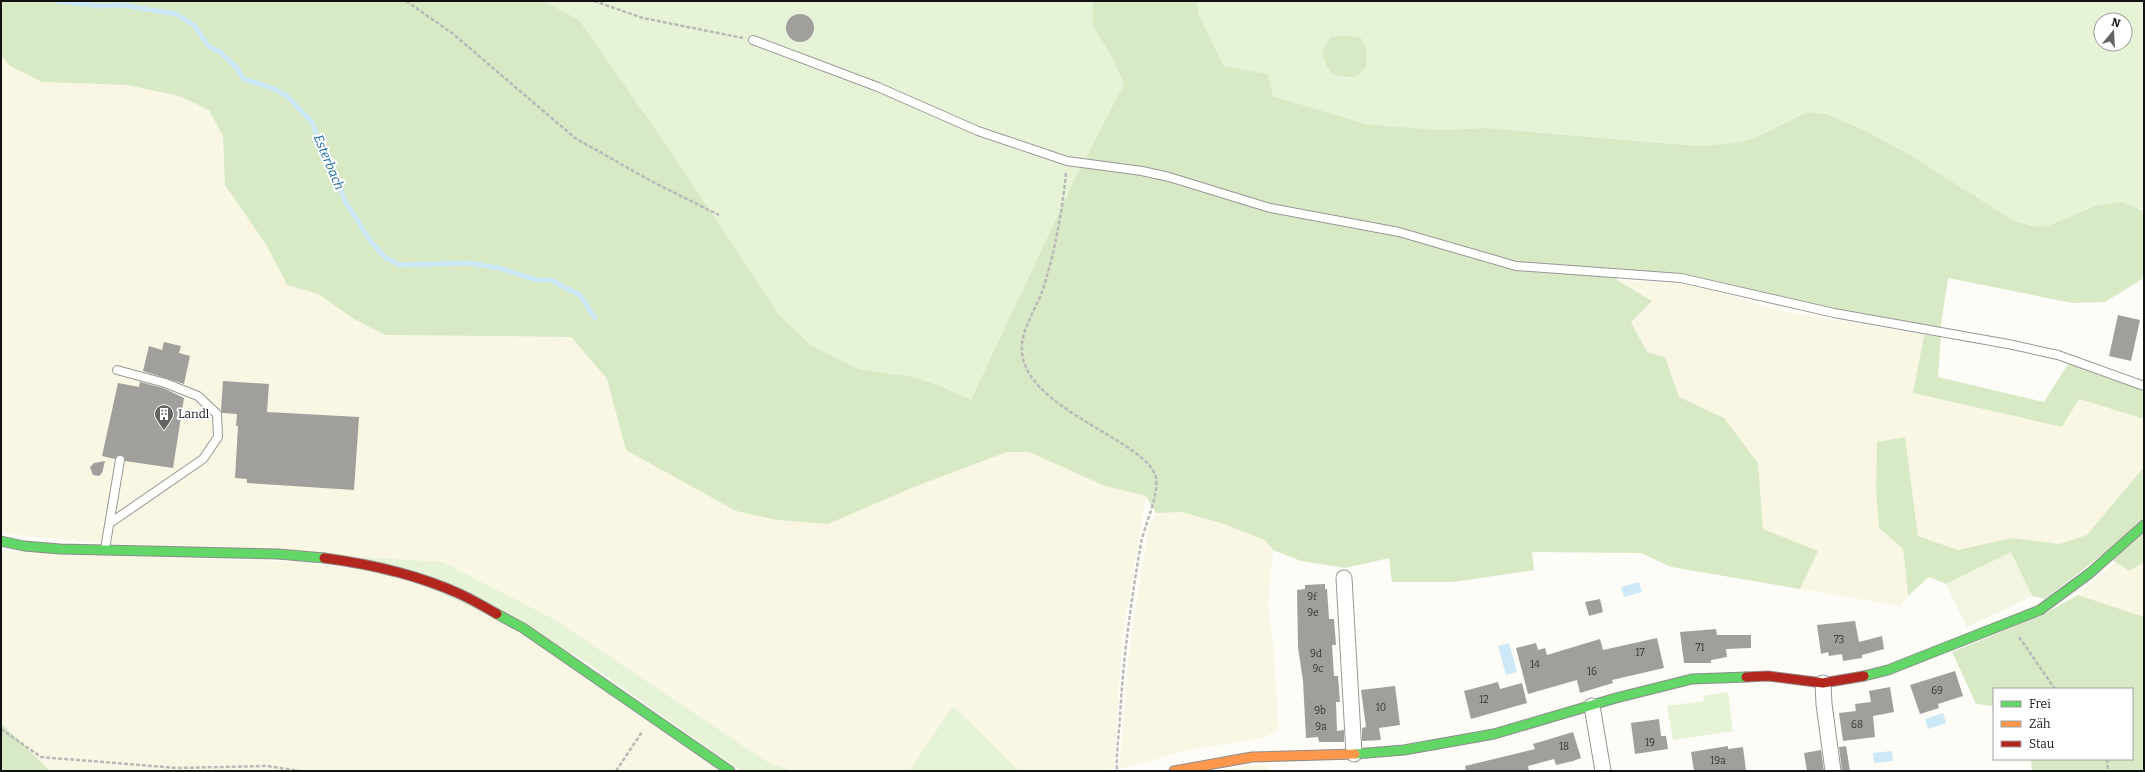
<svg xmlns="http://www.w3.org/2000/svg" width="2145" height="772" font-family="Bitter,serif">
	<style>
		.farmland { fill: #f9f7e4 }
		.green { fill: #e7f3d7; fill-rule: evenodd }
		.forest { fill: #d8eac5 }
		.pitch { fill: #f0f6e1 }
		.water { fill: #cde8f7 }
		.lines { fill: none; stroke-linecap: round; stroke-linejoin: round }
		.stream { stroke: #cde8f7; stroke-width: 5 }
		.building { fill: #a19f9c }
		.lane-casing { stroke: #979795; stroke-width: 10 }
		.street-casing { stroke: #979795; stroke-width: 17 }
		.fast-casing { stroke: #8e8d8b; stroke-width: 11 }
		.slow-casing { stroke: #8e8d8b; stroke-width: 11 }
		.jam-casing { stroke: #8e8d8b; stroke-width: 11 }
		.path { stroke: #b9b9b8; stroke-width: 2.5; stroke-dasharray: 4 2; stroke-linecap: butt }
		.lane { stroke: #fffffe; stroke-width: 8 }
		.street { stroke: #fffffe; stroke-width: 15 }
		.fast { stroke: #63d668; stroke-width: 9 }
		.slow { stroke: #ff974d; stroke-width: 9 }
		.jam { stroke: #b3261e; stroke-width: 9 }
		.labels { text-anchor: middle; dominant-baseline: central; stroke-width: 4; stroke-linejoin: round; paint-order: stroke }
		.number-label { font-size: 10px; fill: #353434 }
		.poi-label { font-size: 12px; fill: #111; stroke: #fff; text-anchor: start }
		.water-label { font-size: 13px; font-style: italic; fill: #1768a6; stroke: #fff }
	</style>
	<rect width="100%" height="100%" fill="#fdfcf7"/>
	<g class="farmland">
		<polygon points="1,55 10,66 42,82 127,85 179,96 209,110 223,136 225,185 267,246 287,285 318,294 354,319 385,335 571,337 607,379 626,450 914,487 1007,452 1029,452 1105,486 1146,496 1122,642 1114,768 1100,771 1020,771 953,706 909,771 794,771 769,763 552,618 443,562 83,542 1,533"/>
		<polygon points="1617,280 1693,284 1777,310 1924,335 1913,393 2062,427 2079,399 2144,419 2144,467 2087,535 2059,544 2012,538 1958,550 1918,536 1905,437 1879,528 1903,549 1908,596 1900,606 1800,589 1817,551 1763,529 1757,463 1724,418 1679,397 1665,357 1647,352 1631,322 1651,301"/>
		<polygon points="1182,512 1224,524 1265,540 1273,550 1268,604 1272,635 1279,730 1263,738 1193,749 1119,769 1130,644 1148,529 1156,513"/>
		<polygon points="1,551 301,562 381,572 456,597 524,636 719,771 50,771 1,723"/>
		<polygon points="2115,562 2129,571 2144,562 2144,617 2078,595"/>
		<polygon points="1259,765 1268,766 1268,771 1211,771"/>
	</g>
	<g class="green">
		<polygon points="543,1 1093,1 1093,27 1111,55 1124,84 971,401 938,385 909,376 859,369 812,346 779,315"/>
		<path d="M 1197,1 L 2144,1 L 2144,211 L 2141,208 L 2072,217 L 2050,225 L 2038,227 L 2014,221 L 1907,153 L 1862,129 L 1827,114 L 1807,112 L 1752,139 L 1733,143 L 1698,146 L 1487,128 L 1440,130 L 1366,124 L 1273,96 L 1268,74 L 1224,66 L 1199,15 ZM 2101,20 L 2125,20 L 2125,44 L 2101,44 ZM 1327,69 L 1355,77 L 1340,78 Z"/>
		<polygon points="362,557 443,562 552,618 769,763 794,771 741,771 580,658"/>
		<polygon points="1728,692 1733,731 1673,740 1667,706 1704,701 1703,696"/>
		<polygon points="953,706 1020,771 909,771"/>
	</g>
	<g class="forest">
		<polygon points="1,1 543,1 579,20 675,158 779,315 812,346 859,369 909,376 938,385 971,400 1075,179 1124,84 1111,55 1093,27 1093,1 1197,1 1199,15 1224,66 1268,74 1273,96 1366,124 1440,130 1487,128 1698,146 1733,143 1752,139 1807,112 1827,114 1862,129 1907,153 2014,221 2038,227 2050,225 2096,206 2122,202 2144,211 2144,278 2105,302 2072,303 1948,278 1940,331 1695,280 1616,270 1617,280 1652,301 1631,322 1647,352 1665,357 1679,397 1724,418 1758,463 1763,529 1818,551 1800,589 1671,567 1641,553 1532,552 1534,570 1453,582 1392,582 1389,558 1345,568 1301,561 1273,550 1265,540 1224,524 1182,512 1156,513 1146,496 1105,486 1029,452 1007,452 914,487 828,524 777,520 736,511 626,450 607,379 571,337 385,335 354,319 318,294 287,285 267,246 225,185 223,136 209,110 179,96 127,85 42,82 10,66 1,55"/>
		<path d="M 1344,35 L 1361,38 L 1367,51 L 1366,67 L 1355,77 C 1332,79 1328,73 1322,52 L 1331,37 Z"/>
		<polygon points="1924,335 1941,336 1938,377 2044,402 2068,364 2144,391 2144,419 2079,399 2062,427 1913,393"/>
		<polygon points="1905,437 1918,536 1958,550 2012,538 2059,544 2087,535 2144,467 2144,562 2129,571 2103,554 2045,599 2032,596 2011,553 1946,584 1929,577 1908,596 1903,549 1879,528 1876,490 1877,442"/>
		<polygon points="2078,595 2144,617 2144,771 2032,771 2031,759 2132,759 2132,689 1994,689 1994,706 1976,704 1952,652 2044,614"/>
		<polygon points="1,723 50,771 1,771"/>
	</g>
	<polygon class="pitch" points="2011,552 2032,596 1967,627 1946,584"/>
	<g class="water">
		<polygon points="1639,582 1642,592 1624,597 1621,587"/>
		<polygon points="1509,643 1517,672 1506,675 1498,646"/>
		<polygon points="1943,713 1946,723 1928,729 1925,719"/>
		<polygon points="1892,751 1893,761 1874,763 1873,753"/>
	</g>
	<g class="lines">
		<polyline class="stream" points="57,1 100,6 121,5 176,14 195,26 208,46 220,52 236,67 244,79 272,88 287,96 312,122 322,149 331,163 345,201 371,242 386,258 400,265 469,263 499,268 537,280 551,280 580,295 595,318"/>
	</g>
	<g class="building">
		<circle cx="800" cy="28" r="14"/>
		<polygon points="2118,315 2140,320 2131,361 2109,356"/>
		<polygon points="164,342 181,346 179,353 190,356 184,384 143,371 149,346 162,350"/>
		<polygon points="223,381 269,384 267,412 359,417 354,490 247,483 247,479 235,478 238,426 236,426 237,414 222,413 221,410"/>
		<polygon points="140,382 163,388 184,398 173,468 125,461 125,458 121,455 118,455 115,459 102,456 118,383 139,387"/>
		<polygon points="105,461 102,473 99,476 93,475 90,467 94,463"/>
		<polygon points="1325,584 1325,589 1327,589 1329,619 1334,619 1336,645 1332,645 1334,676 1338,676 1340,702 1336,702 1337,731 1344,730 1344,742 1319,742 1318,737 1306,738 1303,681 1298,647 1297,590 1305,589 1305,585"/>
		<polygon points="1600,599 1603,612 1589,616 1585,602"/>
		<polygon points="1855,621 1859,642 1882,636 1884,649 1862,655 1862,658 1843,661 1842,654 1829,656 1828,652 1821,654 1817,625"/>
		<polygon points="1716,629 1717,635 1751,635 1751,648 1726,649 1727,657 1711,660 1711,663 1684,663 1680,632"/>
		<polygon points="1657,638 1664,668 1612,680 1613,683 1580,693 1577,680 1528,694 1516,648 1536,643 1538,650 1545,648 1547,655 1600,639 1603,650"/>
		<polygon points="1955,671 1963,696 1938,704 1939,708 1920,714 1910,685"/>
		<polygon points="1498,682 1500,689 1522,683 1527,703 1471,719 1464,691"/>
		<polygon points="1395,686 1400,725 1379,728 1381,740 1362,741 1362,728 1366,727 1361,690"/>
		<polygon points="1890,687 1894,712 1873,716 1875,737 1843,741 1839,713 1856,711 1855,704 1871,702 1869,691"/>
		<polygon points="1659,719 1661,736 1666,736 1668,749 1635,754 1631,723"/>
		<polygon points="1573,732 1581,758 1573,761 1556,765 1554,759 1528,766 1529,771 1466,771 1465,766 1535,749 1533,744"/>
		<polygon points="1728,746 1728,749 1743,747 1746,771 1694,771 1691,752"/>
		<polygon points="1846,746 1850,771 1842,771 1839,747"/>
		<polygon points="1821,750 1824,771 1807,771 1804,753"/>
	</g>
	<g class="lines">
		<g class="lane-casing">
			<g id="lane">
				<polyline points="753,40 878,87 978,131 1067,161 1142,171 1169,177 1270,208 1399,232 1516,266 1681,278 1834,313 2008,344 2058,355 2144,386"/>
				<polyline points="110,523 203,459 218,437 217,414 198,396 165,383 117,370"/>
				<polyline points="105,549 120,460"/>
			</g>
		</g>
		<g class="street-casing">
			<g id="street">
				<polyline points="1344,578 1354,754"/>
				<polyline points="1823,683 1824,704 1833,771"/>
				<polyline points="1592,706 1603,771"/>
			</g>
		</g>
		<g class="fast-casing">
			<g id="fast">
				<polyline points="1,541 24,546 60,549 278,554 324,558"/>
				<polyline points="497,614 523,628 730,771"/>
				<polyline points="1864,676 1888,670 2040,610 2090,573 2144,525"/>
				<polyline points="1355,754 1404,750 1494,734 1616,698 1692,679 1746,677"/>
			</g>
		</g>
		<g class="slow-casing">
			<polyline id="slow" points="1174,771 1252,757 1355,754"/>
		</g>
		<g class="jam-casing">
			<g id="jam">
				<path d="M 324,558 C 370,564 418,575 460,594 C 473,600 485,607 497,614"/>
				<polyline points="1746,677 1768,676 1823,683 1864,676"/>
			</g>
		</g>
		<g class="path">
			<polyline points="406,1 452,33 575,138 651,181 719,215"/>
			<polyline points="594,1 643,18 743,38"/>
			<path d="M 1066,173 C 1062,213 1055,251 1043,289 C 1036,310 1020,330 1022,352 C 1026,410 1149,441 1156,478 C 1159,495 1145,524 1141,543 C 1131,601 1123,659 1120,717 C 1119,735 1116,753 1117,771"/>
			<polyline points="2019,637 2055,689"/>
			<polyline points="1,729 41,757 177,768 267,766 300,771"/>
			<polyline points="2107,759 2108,771"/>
			<polyline points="616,771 642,732"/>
		</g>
		<use href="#lane" class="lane"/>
		<use href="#street" class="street"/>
		<use href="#fast" class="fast"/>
		<use href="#slow" class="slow"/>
		<use href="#jam" class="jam"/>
	</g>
	<defs>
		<g id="building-pin" transform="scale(1)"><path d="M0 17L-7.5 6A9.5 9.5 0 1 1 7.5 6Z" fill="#646362" stroke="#fff"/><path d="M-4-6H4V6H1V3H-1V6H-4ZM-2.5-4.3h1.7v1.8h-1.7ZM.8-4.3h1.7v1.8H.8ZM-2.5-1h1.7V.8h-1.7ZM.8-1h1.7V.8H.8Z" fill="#fff"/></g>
	</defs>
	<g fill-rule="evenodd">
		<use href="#building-pin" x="164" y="414"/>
	</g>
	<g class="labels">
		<g class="number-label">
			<text x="1312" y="597">9f</text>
			<text x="1313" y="613">9e</text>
			<text x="1839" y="640">73</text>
			<text x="1700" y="648">71</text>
			<text x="1640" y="653">17</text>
			<text x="1316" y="654">9d</text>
			<text x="1535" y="665">14</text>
			<text x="1318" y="669">9c</text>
			<text x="1592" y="672">16</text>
			<text x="1937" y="691">69</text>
			<text x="1484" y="700">12</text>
			<text x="1381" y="708">10</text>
			<text x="1320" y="711">9b</text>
			<text x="1857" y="725">68</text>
			<text x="1321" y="727">9a</text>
			<text x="1650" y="743">19</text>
			<text x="1564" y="747">18</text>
			<text x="1718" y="761">19a</text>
		</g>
		<g class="poi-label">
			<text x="178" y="414">Landl</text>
		</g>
		<g class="water-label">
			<text transform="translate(329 162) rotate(67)">Esterbach</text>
		</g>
	</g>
	<rect width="2145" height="772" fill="none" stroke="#111111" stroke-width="4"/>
	<rect x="1993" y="688" width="140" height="72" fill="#ffffff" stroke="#a0a0a0"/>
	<rect x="2001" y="701" width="20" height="6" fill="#63d668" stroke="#a0a0a0"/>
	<text x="2029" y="708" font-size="12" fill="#111111">Frei</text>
	<rect x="2001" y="721" width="20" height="6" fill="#ff974d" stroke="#a0a0a0"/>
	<text x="2029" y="728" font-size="12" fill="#111111">Zäh</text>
	<rect x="2001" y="741" width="20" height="6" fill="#b3261e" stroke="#a0a0a0"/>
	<text x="2029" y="748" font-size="12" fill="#111111">Stau</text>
	<g transform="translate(2113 32) rotate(18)"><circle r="19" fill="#ffffff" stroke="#a0a0a0"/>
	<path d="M0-3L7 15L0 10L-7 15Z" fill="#646362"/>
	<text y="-6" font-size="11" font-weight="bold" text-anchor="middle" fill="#111111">N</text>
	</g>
</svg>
